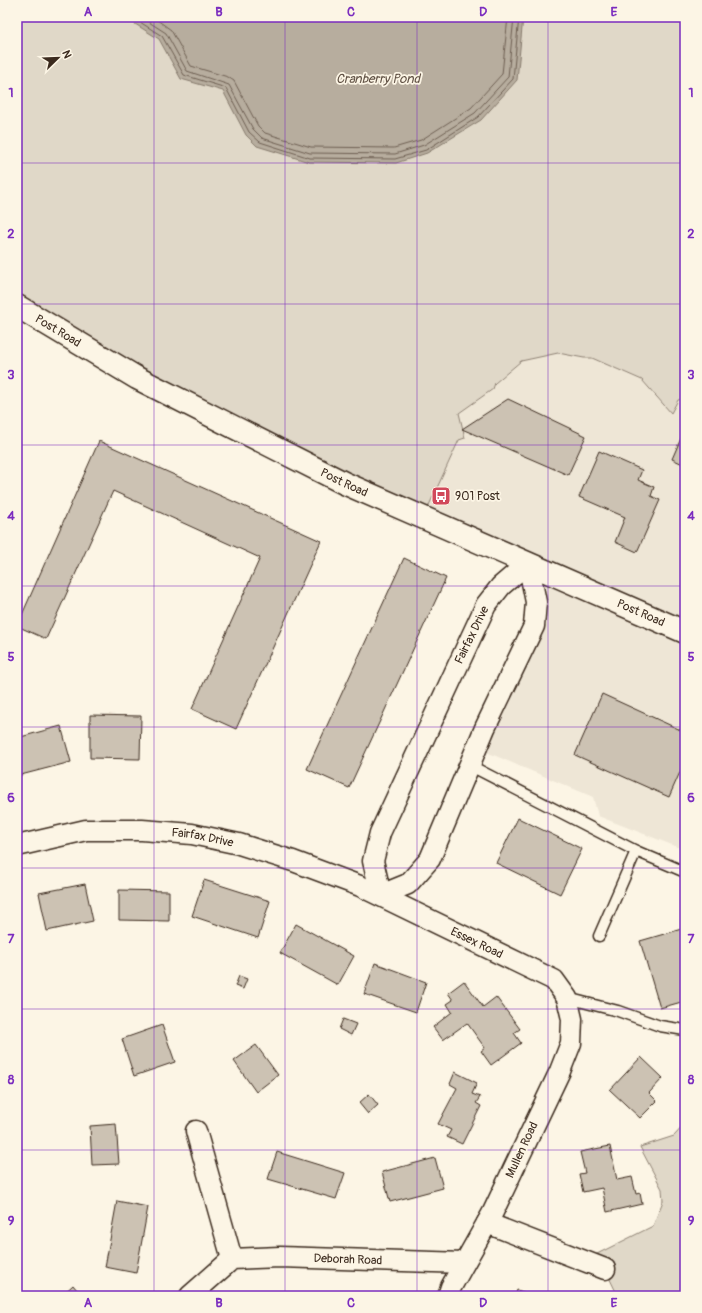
<svg xmlns="http://www.w3.org/2000/svg" width="702" height="1313" font-family="Pangolin,sans-serif">
	<style>
		.built { fill: #eee6d6 }
		.green { fill: #e0d8c8; stroke: #8e8173 }
		.water { fill: #b7ad9e; stroke: #85796b }
		.lines { fill: none; stroke-linecap: round; stroke-linejoin: round }
		.shore { stroke: #6d5e51; stroke-width: 1 }
		.building { fill: #ccc2b3; stroke: #3b2a1e }
		.service-casing { stroke: #3b2a1e; stroke-width: 13 }
		.minor-casing { stroke: #3b2a1e; stroke-width: 23 }
		.primary-casing { stroke: #3b2a1e; stroke-width: 25 }
		.service { stroke: #fcf5e5; stroke-width: 10 }
		.minor { stroke: #fcf5e5; stroke-width: 20 }
		.primary { stroke: #fcf5e5; stroke-width: 22 }
		.grid { fill: none; stroke: #7b2cbf; stroke-width: 1; stroke-opacity: 0.55 }
		.labels { text-anchor: middle; dominant-baseline: central; stroke-width: 3.5; stroke-linejoin: round; paint-order: stroke }
		.street-label { font-size: 12px; fill: #3b2a1e; stroke: #fcf5e5 }
		.poi-label { font-size: 12px; fill: #3b2a1e; stroke: #fcf5e5; text-anchor: start }
		.water-label { font-size: 13px; font-style: italic; fill: #605144; stroke: #fcf5e5 }
		.neatline { fill: none; stroke: #7b2cbf; stroke-width: 1.5 }
		.grid-label { font-size: 13px; text-anchor: middle; font-weight: bold; fill: #7b2cbf }
	</style>
	<rect width="100%" height="100%" fill="#fcf5e5"/>
	<filter id="ink" filterUnits="userSpaceOnUse"><feTurbulence type="fractalNoise" baseFrequency=".025" numOctaves="2"/><feDisplacementMap in="SourceGraphic" scale="8" xChannelSelector="R" yChannelSelector="G"/><feConvolveMatrix kernelMatrix="1 2 1 2 8 2 1 2 1" color-interpolation-filters="sRGB"/></filter>
	<g filter="url(#ink)">
		<polygon class="built" points="558,353 583,358 592,358 642,380 671,413 678,400 685,398 685,850 598,816 593,797 484,751 535,629 535,574 425,514 459,440 458,413 493,389 495,383 521,361"/>
		<g class="green">
			<polygon points="21,17 685,17 685,398 678,400 671,413 642,380 592,358 584,358 558,353 521,361 495,383 493,389 459,413 465,438 459,440 425,514 17,305 17,20"/>
			<polygon points="685,1124 685,1296 618,1296 605,1269 589,1258 653,1226 663,1201 662,1189 640,1147 674,1136"/>
		</g>
		<polygon class="water" points="124,17 523,17 517,80 481,120 427,153 396,163 309,162 257,146 246,135 223,91 181,79 159,39"/>
		<g class="lines">
			<g class="shore">
				<polyline points="132,17 162,36 184,75 226,88 249,132 260,142 310,158 395,159 426,150 478,117 513,79 519,17"/>
				<polyline points="141,17 166,33 187,71 229,85 253,129 262,138 310,153 395,154 424,145 475,113 508,77 514,17"/>
				<polyline points="153,17 171,30 191,66 228,77 234,81 258,126 265,133 311,147 394,148 421,140 471,108 502,74 508,17"/>
			</g>
		</g>
		<g class="building">
			<polygon points="508,399 586,436 568,475 462,429"/>
			<polygon points="685,429 685,465 672,459"/>
			<polygon points="99,441 321,541 236,729 192,709 260,558 113,491 46,639 17,626"/>
			<polygon points="599,451 642,470 638,480 654,487 651,496 660,500 637,552 615,542 625,517 579,497"/>
			<polygon points="404,558 446,578 349,788 307,769"/>
			<polygon points="602,694 685,732 685,761 669,797 575,755"/>
			<polygon points="90,715 141,716 140,759 90,758"/>
			<polygon points="61,726 71,762 17,776 17,738"/>
			<polygon points="518,818 582,849 560,894 496,863"/>
			<polygon points="204,880 270,901 258,938 192,916"/>
			<polygon points="85,884 93,921 47,931 39,893"/>
			<polygon points="119,890 169,891 169,921 119,920"/>
			<polygon points="296,924 354,956 338,985 280,953"/>
			<polygon points="685,928 685,1001 660,1008 640,941"/>
			<polygon points="375,963 426,982 416,1012 364,994"/>
			<polygon points="239,976 247,979 243,989 235,986"/>
			<polygon points="464,981 483,1007 496,997 520,1029 514,1033 521,1043 491,1065 481,1051 485,1048 467,1023 443,1040 433,1027 452,1012 447,1004 453,1000 448,993"/>
			<polygon points="343,1019 356,1024 351,1035 339,1029"/>
			<polygon points="162,1025 175,1062 134,1076 122,1039"/>
			<polygon points="256,1045 278,1075 256,1092 234,1061"/>
			<polygon points="641,1057 663,1078 649,1093 657,1101 640,1118 610,1090"/>
			<polygon points="455,1072 477,1083 472,1094 480,1097 476,1103 481,1106 462,1144 447,1137 451,1130 438,1124 457,1088 450,1084"/>
			<polygon points="369,1094 378,1105 368,1114 359,1103"/>
			<polygon points="116,1124 119,1164 92,1165 90,1126"/>
			<polygon points="610,1146 617,1180 632,1177 636,1194 640,1193 642,1204 607,1212 602,1188 583,1192 579,1174 585,1173 580,1152"/>
			<polygon points="277,1152 345,1173 336,1199 268,1179"/>
			<polygon points="435,1158 443,1188 390,1202 382,1172"/>
			<polygon points="117,1201 148,1207 136,1273 105,1267"/>
			<polygon points="73,1285 82,1296 61,1296"/>
			<polygon points="517,1290 535,1296 515,1296"/>
		</g>
		<g class="lines">
			<g class="service-casing">
				<g id="service">
					<polyline points="469,765 636,851 599,936"/>
					<polyline points="636,851 685,872"/>
					<polyline points="567,998 618,1011 660,1026 685,1030"/>
				</g>
			</g>
			<g class="minor-casing">
				<g id="minor">
					<polygon points="528,563 536,602 534,626 485,728 430,859 408,884 381,895 373,861 380,833 486,605 501,586"/>
					<path id="s1" d="M 17,846 L 86,830 L 142,830 L 192,834 L 239,844 L 293,861 L 360,886 L 554,980 L 567,998 L 572,1019 L 571,1043 L 560,1071 L 492,1214 L 451,1287 L 448,1296"/>
					<polyline points="196,1131 232,1259"/>
					<polyline points="487,1223 605,1269"/>
					<path id="s2" d="M 190,1296 L 232,1259 L 280,1257 L 464,1263"/>
				</g>
			</g>
			<g class="primary-casing">
				<g id="primary">
					<path id="s3" d="M 17,306 L 137,378 L 344,483 L 685,632"/>
				</g>
			</g>
			<use href="#service" class="service"/>
			<use href="#minor" class="minor"/>
			<use href="#primary" class="primary"/>
		</g>
	</g>
	<path class="grid" d="M 154,17 L 154,1296M 285,17 L 285,1296M 417,17 L 417,1296M 548,17 L 548,1296M 17,163 L 685,163M 17,304 L 685,304M 17,445 L 685,445M 17,586 L 685,586M 17,727 L 685,727M 17,868 L 685,868M 17,1009 L 685,1009M 17,1150 L 685,1150"/>
	<defs>
		<g id="bus-square" transform="scale(1)"><rect x="-9" y="-9" width="18" height="18" rx="4" fill="#d1495b" stroke="#fcf5e5"/><path d="M-5-6H5V4H4V6H2V4H-2V6H-4V4H-5ZM-3.5-4V0h7V-4ZM-3.5 1.2v1.5H-2V1.2ZM2 1.2v1.5H3.5V1.2Z" fill="#fff"/></g>
	</defs>
	<g fill-rule="evenodd">
		<use href="#bus-square" x="441" y="496"/>
	</g>
	<g class="labels">
		<g class="street-label">
			<text stroke="none"><textPath href="#s3" startOffset="48">Post Road</textPath></text>
			<text stroke="none"><textPath href="#s3" startOffset="372">Post Road</textPath></text>
			<text stroke="none"><textPath href="#s3" startOffset="696">Post Road</textPath></text>
			<text transform="translate(472 635) rotate(-64)">Fairfax Drive</text>
			<text stroke="none"><textPath href="#s1" startOffset="188">Fairfax Drive</textPath></text>
			<text stroke="none"><textPath href="#s1" startOffset="483">Essex Road</textPath></text>
			<text transform="translate(522 1150) rotate(-65)">Mullen Road</text>
			<text stroke="none"><textPath href="#s2" startOffset="172">Deborah Road</textPath></text>
		</g>
		<g class="poi-label">
			<text x="455" y="496">901 Post</text>
		</g>
		<g class="water-label">
			<text x="378" y="79">Cranberry Pond</text>
		</g>
	</g>
	<rect width="702" height="1313" fill="none" stroke="#fcf5e5" stroke-width="44"/>
	<g transform="translate(58 58) rotate(67)" stroke="#fcf5e5" stroke-width="3" paint-order="stroke">
	<path d="M0-3L7 15L0 10L-7 15Z" fill="#3b2a1e"/>
	<text y="-6" font-size="11" font-weight="bold" text-anchor="middle" fill="#3b2a1e">N</text>
	</g>
	<rect x="22" y="22" width="658" height="1269" class="neatline"/>
	<g class="grid-label">
		<text x="88" y="16">A</text>
		<text x="219" y="16">B</text>
		<text x="351" y="16">C</text>
		<text x="483" y="16">D</text>
		<text x="614" y="16">E</text>
		<text x="11" y="97">1</text>
		<text x="691" y="97">1</text>
		<text x="11" y="238">2</text>
		<text x="691" y="238">2</text>
		<text x="11" y="379">3</text>
		<text x="691" y="379">3</text>
		<text x="11" y="520">4</text>
		<text x="691" y="520">4</text>
		<text x="11" y="661">5</text>
		<text x="691" y="661">5</text>
		<text x="11" y="802">6</text>
		<text x="691" y="802">6</text>
		<text x="11" y="943">7</text>
		<text x="691" y="943">7</text>
		<text x="11" y="1084">8</text>
		<text x="691" y="1084">8</text>
		<text x="11" y="1225">9</text>
		<text x="691" y="1225">9</text>
		<text x="88" y="1307">A</text>
		<text x="219" y="1307">B</text>
		<text x="351" y="1307">C</text>
		<text x="483" y="1307">D</text>
		<text x="614" y="1307">E</text>
	</g>
</svg>
